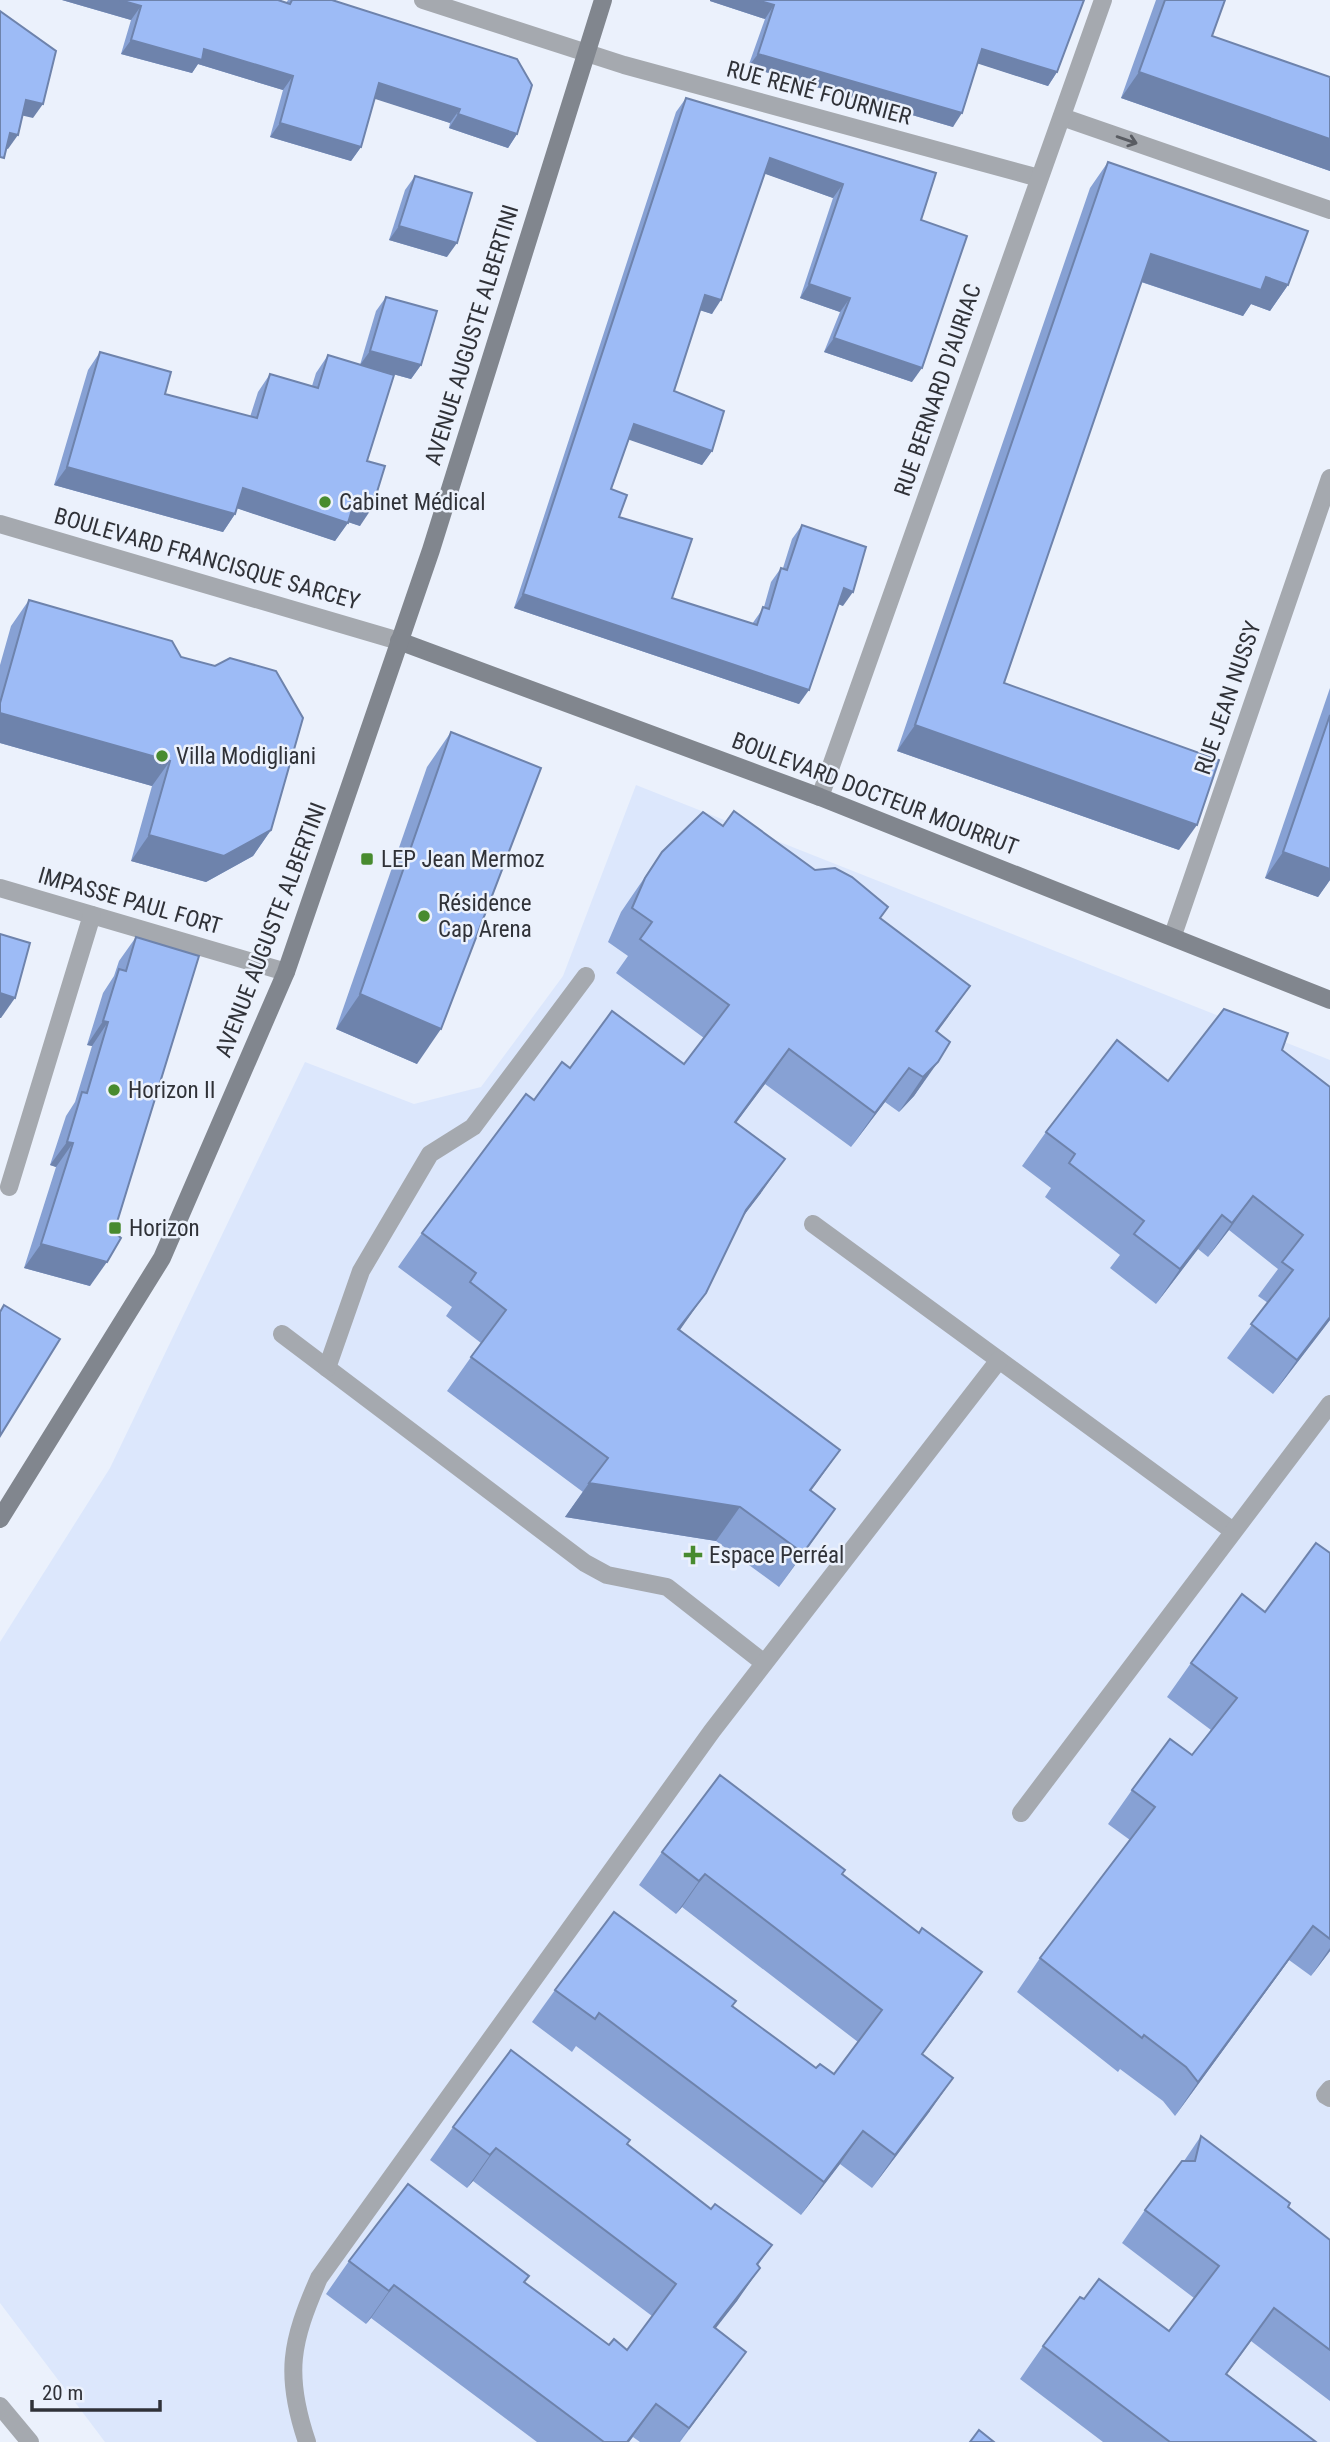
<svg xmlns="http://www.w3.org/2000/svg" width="1330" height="2442" font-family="'Roboto Condensed',sans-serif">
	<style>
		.built { fill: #dce7fc }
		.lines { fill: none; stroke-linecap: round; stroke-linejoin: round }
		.lane { stroke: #a5a9af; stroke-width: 18 }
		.street { stroke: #a5a9af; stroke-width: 18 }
		.secondary { stroke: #81868e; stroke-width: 18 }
		.wall { fill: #87a1d4 }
		.shaded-wall { fill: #6e83ac }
		.building { fill: #9dbbf6; stroke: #6e83ac; stroke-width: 2 }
		.oneway { stroke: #595c62 }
		.poi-dot { fill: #488b2f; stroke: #ebf1fc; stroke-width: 2.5 }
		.labels { text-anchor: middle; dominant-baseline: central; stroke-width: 5; stroke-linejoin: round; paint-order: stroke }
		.street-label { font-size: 23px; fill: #303238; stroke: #ebf1fc }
		.poi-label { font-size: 23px; fill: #303238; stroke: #ebf1fc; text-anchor: start }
	</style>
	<rect width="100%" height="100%" fill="#ebf1fc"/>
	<polygon class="built" points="636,785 1330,1060 1330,2442 105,2442 0,2303 0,1642 110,1468 305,1062 414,1104 481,1087 563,976"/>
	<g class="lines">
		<g class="lane">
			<polyline points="813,1224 1233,1531"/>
			<polyline points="282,1334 585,1563 607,1575 667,1587 764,1663"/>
			<polyline points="327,1368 361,1271 430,1154 473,1127 586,976"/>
			<polyline points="1021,1813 1330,1404"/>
			<polyline points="1330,2089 1325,2095 1330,2098"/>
			<path d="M 307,2442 C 284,2374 291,2342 319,2278 L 712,1731 L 999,1360"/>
		</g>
		<g class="street">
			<polyline points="423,0 624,65 1039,178"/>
			<polyline points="1062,117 1330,210"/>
			<polyline points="0,524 399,641"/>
			<polyline points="820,797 1103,0"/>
			<polyline points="0,888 286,972"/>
			<polyline points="1173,935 1330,478"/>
			<polyline points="9,1187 92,915"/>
			<polyline points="0,2406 30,2442"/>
		</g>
		<g class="secondary">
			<polyline points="399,641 820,797 1330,1000"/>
			<polyline points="0,1519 162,1258 286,972 431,550 603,0"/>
		</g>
	</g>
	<g class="wall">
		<polygon points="62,0 278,0 286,3 288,0 332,0 517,134 508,148 449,128 450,123 375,98 361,147 351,161 270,137 283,90 198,64 192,73 121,54 131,20"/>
		<polygon points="710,0 1084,0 1057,72 1048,86 978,63 953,127 748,67 765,19 710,1"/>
		<polygon points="1156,0 1225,0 1212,36 1330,77 1330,171 1121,98"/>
		<polygon points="686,98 921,220 912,382 824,352 840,312 800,298 833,198 764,173 712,314 700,310 674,391 712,451 702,465 629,439 611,489 619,517 672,598 752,624 764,607 771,582 781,568 783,568 792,539 802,525 843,606 838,604 799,704 514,608 676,112"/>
		<polygon points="1108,162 1288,285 1270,311 1251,304 1243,316 1141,282 1004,683 1179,850 897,751 1090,188"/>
		<polygon points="415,176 447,257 389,240 405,190"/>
		<polygon points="386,297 421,365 411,379 360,365 376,311"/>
		<polygon points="100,352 165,394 250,417 258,392 270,374 312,386 316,373 328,355 367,461 360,526 348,522 335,541 237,508 235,514 223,532 54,485 88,370"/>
		<polygon points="29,600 271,830 253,856 206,882 131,861 152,786 0,743 0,665 11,626"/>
		<polygon points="1330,688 1330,880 1318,897 1265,878"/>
		<polygon points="451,732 417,1064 336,1029 427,767"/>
		<polygon points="723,826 880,918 937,1032 950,1042 914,1096 899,1112 885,1102 851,1147 765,1084 736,1123 761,1193 743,1216 680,1330 811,1490 811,1543 779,1587 716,1541 565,1517 583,1492 447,1391 481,1343 446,1316 452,1307 398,1267 422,1233 534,1100 570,1068 684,1064 704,1038 616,973 628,956 608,942 621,912 662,852"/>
		<polygon points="136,937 90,1286 24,1268 56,1167 50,1165 66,1116 75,1102 92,1046 87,1045 103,993 114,976 119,961"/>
		<polygon points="1282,1050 1330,1087 1330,1320 1273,1394 1227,1358 1268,1303 1258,1296 1278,1269 1229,1230 1208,1257 1198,1249 1156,1304 1110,1268 1120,1255 1045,1197 1051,1188 1022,1166 1046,1132 1168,1081"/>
		<polygon points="1330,1553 1330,1951 1311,1976 1289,1960 1175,2116 1163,2101 1120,2069 1118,2072 1017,1992 1040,1958 1130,1840 1108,1824 1132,1790 1192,1755 1211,1730 1167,1697 1191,1663 1265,1612"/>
		<polygon points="662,1852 842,1875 959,2005 922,2054 930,2111 872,2188 840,2164 801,2215 576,2046 572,2052 532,2022 555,1990 732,2006 816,2068 834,2074 858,2042 682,1907 676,1914 639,1885"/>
		<polygon points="453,2127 627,2145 711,2209 772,2245 758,2265 737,2301 715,2328 722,2385 680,2442 640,2442 633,2437 629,2442 537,2442 371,2318 366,2324 326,2294 349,2261 524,2282 609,2345 627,2350 652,2316 473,2181 467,2188 430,2160"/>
		<polygon points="1201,2136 1288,2207 1330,2240 1330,2401 1251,2341 1227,2374 1316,2442 1103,2442 1020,2379 1043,2346 1084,2299 1169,2331 1194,2298 1122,2243 1145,2210 1184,2161"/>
	</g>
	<g class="shaded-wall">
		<polygon points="62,0 120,0 141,6 131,20"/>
		<polygon points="710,0 757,0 774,5 765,19 710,1"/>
		<polygon points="131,40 204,49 293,76 283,90 198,64 192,73 121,54"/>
		<polygon points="982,49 1057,72 1048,86 973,62"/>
		<polygon points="758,54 962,113 953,127 748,67"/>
		<polygon points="1139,72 1330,139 1330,171 1121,98"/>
		<polygon points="379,83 460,109 450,123 369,97"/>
		<polygon points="26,100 43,104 33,118 16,114"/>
		<polygon points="458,114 517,134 508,148 449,128"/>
		<polygon points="280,123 361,147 351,161 270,137"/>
		<polygon points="10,133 18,135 8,149 1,147"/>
		<polygon points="770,158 843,184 833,198 760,172"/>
		<polygon points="399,226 457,243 447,257 389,240"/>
		<polygon points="1151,254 1266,277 1288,285 1270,311 1251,304 1243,316 1133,279"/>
		<polygon points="809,284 850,298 840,312 800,298"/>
		<polygon points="705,295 721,300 712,314 696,309"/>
		<polygon points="834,338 922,368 912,382 824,352"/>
		<polygon points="370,351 421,365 411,379 360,365"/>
		<polygon points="634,424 712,451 702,465 624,438"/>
		<polygon points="67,467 235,514 223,532 54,485"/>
		<polygon points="243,488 348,523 335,541 230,506"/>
		<polygon points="354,503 372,508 360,526 342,520"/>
		<polygon points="844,588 853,592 843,606 834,602"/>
		<polygon points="523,594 809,690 799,704 514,608"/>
		<polygon points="0,713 170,761 152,786 0,743"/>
		<polygon points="915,725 1197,825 1179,850 897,751"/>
		<polygon points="271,830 253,856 206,882 131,861 149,835"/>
		<polygon points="1283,852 1330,869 1330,880 1318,897 1265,878"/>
		<polygon points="970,986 946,1020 912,1066 936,1031"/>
		<polygon points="0,993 15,998 1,1018 0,1018"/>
		<polygon points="360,994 441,1029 417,1064 336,1029"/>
		<polygon points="103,1021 108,1022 92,1046 87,1045"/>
		<polygon points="789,1049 765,1084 711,1156 735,1122"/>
		<polygon points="938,1062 914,1096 899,1112 923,1077"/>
		<polygon points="909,1068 885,1102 851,1147 875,1113"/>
		<polygon points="67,1142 73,1143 56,1167 50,1165"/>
		<polygon points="785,1159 761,1193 722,1244 746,1210"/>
		<polygon points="1253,1196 1229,1230 1208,1257 1232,1223"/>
		<polygon points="1222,1215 1198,1249 1156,1304 1180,1269"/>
		<polygon points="41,1244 107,1262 90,1286 24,1268"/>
		<polygon points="706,1293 682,1327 654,1363 678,1329"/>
		<polygon points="1330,1317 1330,1320 1273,1394 1297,1360"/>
		<polygon points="840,1450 816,1484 786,1524 810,1490"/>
		<polygon points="589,1483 740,1507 716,1541 565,1517"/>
		<polygon points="835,1509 811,1543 779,1587 803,1553"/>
		<polygon points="705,1874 682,1907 676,1914 699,1881"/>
		<polygon points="1313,1926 1289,1960 1175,2116 1198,2082"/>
		<polygon points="1330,1948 1330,1951 1311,1976"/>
		<polygon points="982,1972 959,2005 898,2087 922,2054"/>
		<polygon points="953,2078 930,2111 872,2188 895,2155"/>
		<polygon points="863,2131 840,2164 801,2215 824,2182"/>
		<polygon points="496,2148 473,2181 467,2188 490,2155"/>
		<polygon points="760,2268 737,2301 691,2360 714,2327"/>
		<polygon points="394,2285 371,2318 366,2324 389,2291"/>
		<polygon points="746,2352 722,2385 679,2442 689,2428"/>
		<polygon points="656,2404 629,2442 627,2442"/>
	</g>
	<g class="building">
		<polygon points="120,0 278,0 290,4 292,0 332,0 517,59 532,85 517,134 458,114 460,109 379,83 361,147 280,123 293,76 204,49 202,60 131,40 141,6"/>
		<polygon points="757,0 1084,0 1057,72 982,49 962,113 758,54 774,5"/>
		<polygon points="1165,0 1225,0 1212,36 1330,77 1330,139 1139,72"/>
		<polygon points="0,11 56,51 43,104 26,100 18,135 10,133 4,158 0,157"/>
		<polygon points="686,98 936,173 921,220 967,236 922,368 834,338 850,298 809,284 843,184 770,158 721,300 705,295 674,391 724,411 712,451 634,424 611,489 627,495 619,517 692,539 672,598 757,625 763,607 769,609 781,568 787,570 802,525 866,547 853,592 844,588 809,690 523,594"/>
		<polygon points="1108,162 1308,231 1288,285 1266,277 1261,290 1151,254 1004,683 1219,760 1197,825 915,725"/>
		<polygon points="415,176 472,193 457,243 399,226"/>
		<polygon points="386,297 437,311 421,365 370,351"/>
		<polygon points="100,352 171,372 165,394 257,418 270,374 318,388 328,355 394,375 367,461 385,466 372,508 354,503 348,523 243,488 235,514 67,467"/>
		<polygon points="29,600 172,641 181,657 215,666 230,658 276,671 303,718 271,830 224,856 149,835 170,761 0,713 0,703"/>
		<polygon points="1330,715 1330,869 1283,852"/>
		<polygon points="451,732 541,768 441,1029 360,994"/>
		<polygon points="734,811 815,870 835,868 852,877 888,907 880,918 970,986 936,1031 950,1042 938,1062 923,1077 909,1068 875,1113 789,1049 735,1122 785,1159 746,1210 706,1293 678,1329 840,1450 810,1490 835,1509 803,1553 740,1507 589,1483 608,1458 471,1357 506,1310 470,1282 476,1273 422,1233 526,1094 534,1100 562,1062 570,1068 612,1011 684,1064 729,1005 640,939 652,922 632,908 645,878 662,852 703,812 723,826"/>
		<polygon points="0,934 30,943 15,998 0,993"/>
		<polygon points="136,937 199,956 114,1232 121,1238 107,1262 41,1244 73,1143 67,1142 82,1092 87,1093 108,1022 103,1021 119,969 126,971"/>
		<polygon points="1224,1009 1288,1033 1282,1050 1330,1087 1330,1317 1297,1360 1251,1324 1293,1270 1282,1262 1303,1235 1253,1196 1232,1223 1222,1215 1180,1269 1134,1234 1144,1221 1069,1163 1075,1154 1046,1132 1117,1040 1168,1081"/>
		<polygon points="4,1305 60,1339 0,1436 0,1312"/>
		<polygon points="1316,1543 1330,1553 1330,1939 1313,1926 1198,2082 1186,2067 1144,2035 1142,2038 1040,1958 1155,1807 1132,1790 1170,1739 1192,1755 1237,1698 1191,1663 1242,1594 1265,1612"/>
		<polygon points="720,1775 845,1870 842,1874 919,1933 922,1928 982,1972 922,2054 953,2078 895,2155 863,2131 824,2182 599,2013 595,2019 555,1990 614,1912 736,2001 732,2006 816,2068 820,2064 834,2074 882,2010 705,1874 699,1881 662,1852"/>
		<polygon points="511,2050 630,2140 627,2144 711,2209 715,2204 772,2245 757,2264 760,2268 714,2327 746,2352 689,2428 656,2404 627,2442 604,2442 394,2285 389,2291 349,2261 408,2184 529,2276 524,2282 609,2345 614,2339 627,2350 676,2284 496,2148 490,2155 453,2127"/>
		<polygon points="1201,2136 1290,2203 1288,2207 1330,2240 1330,2350 1274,2308 1226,2374 1316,2442 1170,2442 1043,2346 1080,2297 1084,2299 1099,2279 1169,2331 1219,2266 1145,2210 1182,2161 1195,2161"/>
		<polygon points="979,2430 994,2442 970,2442"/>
	</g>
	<defs><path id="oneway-shaft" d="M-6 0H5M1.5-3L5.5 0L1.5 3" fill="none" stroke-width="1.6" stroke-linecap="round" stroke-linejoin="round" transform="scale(1.75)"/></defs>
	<use class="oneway" href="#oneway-shaft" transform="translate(1127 140) rotate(19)"/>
	<g class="poi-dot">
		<circle cx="325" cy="502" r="7"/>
		<circle cx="162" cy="756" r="7"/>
		<rect x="360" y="852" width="14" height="14" rx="3.5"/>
		<circle cx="424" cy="916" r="7"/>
		<circle cx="114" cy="1090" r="7"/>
		<rect x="108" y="1221" width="14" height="14" rx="3.5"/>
		<path d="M689.5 1544.5h7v7h7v7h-7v7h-7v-7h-7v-7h7z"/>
	</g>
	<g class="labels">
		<g class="street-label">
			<text transform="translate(819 93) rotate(15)">RUE RENÉ FOURNIER</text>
			<text transform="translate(472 335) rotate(-73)">AVENUE AUGUSTE ALBERTINI</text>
			<text transform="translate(938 390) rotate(-71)">RUE BERNARD D'AURIAC</text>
			<text transform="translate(207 559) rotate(16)">BOULEVARD FRANCISQUE SARCEY</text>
			<text transform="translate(1228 698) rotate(-71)">RUE JEAN NUSSY</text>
			<text transform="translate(875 794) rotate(21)">BOULEVARD DOCTEUR MOURRUT</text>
			<text transform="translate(130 901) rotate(16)">IMPASSE PAUL FORT</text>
			<text transform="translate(271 930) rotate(-69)">AVENUE AUGUSTE ALBERTINI</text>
		</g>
		<g class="poi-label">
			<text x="339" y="502">Cabinet Médical</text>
			<text x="176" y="756">Villa Modigliani</text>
			<text x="381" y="859">LEP Jean Mermoz</text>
			<text x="438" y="903">Résidence<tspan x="438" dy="26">Cap Arena</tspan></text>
			<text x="128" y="1090">Horizon II</text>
			<text x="129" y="1228">Horizon</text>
			<text x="709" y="1555">Espace Perréal</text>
		</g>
	</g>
	<path d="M32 2400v10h128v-10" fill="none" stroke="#303238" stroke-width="3.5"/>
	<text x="42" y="2400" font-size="21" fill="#303238" stroke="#ebf1fc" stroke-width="5" paint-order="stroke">20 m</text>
</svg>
